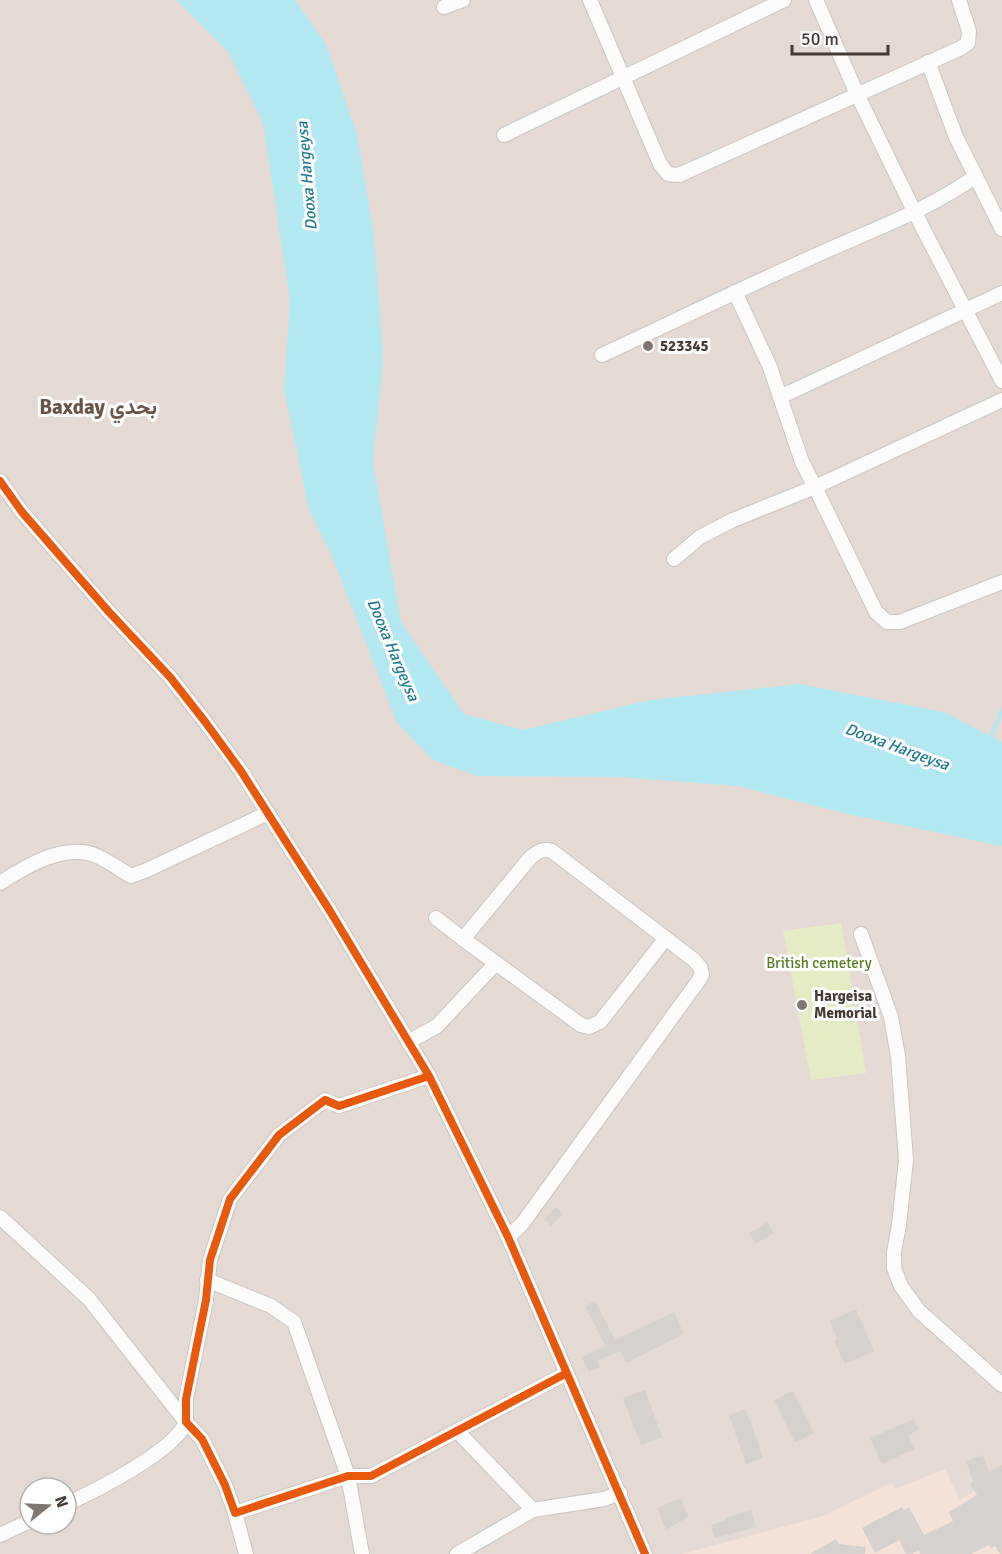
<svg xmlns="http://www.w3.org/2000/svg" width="1002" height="1554" font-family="Signika,Vazirmatn,sans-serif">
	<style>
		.residential { fill: #e4dad3; fill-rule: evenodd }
		.commercial { fill: #f4e1d7 }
		.green { fill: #e5ebc3 }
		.water { fill: #b2e8f2 }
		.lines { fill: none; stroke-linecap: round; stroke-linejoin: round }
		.stream { stroke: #b2e8f2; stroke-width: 4 }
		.building { fill: #d7d1cd }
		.minor-casing { stroke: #cbc6c2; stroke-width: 16 }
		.minor { stroke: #fdfcfb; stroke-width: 14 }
		.cycleway-casing { stroke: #fff; stroke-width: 11 }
		.cycleway { stroke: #e8590c; stroke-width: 8 }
		.poi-dot { fill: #807771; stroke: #fff; stroke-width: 2 }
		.labels { text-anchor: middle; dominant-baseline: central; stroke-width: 6; stroke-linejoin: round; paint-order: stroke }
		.poi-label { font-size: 15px; font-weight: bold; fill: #453932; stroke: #fff; text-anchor: start }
		.park-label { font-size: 15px; fill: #597c21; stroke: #fff }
		.water-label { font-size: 16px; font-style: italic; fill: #1e7b90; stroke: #fff }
		.district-label { font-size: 21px; font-weight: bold; fill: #695449; stroke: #fff }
	</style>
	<rect width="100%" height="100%" fill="#efeae6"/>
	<path class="residential" d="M 0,0 L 1002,0 L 1002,1554 L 0,1554 ZM 30,1488 L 66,1488 L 66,1524 L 30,1524 Z"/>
	<polygon class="commercial" points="945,1469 960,1500 1002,1473 1002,1554 681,1554 823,1516 891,1483 895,1489"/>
	<polygon class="green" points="841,923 866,1073 811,1080 783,931"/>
	<polygon class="water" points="176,0 295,0 326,44 357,134 374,235 383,358 373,463 401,622 464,714 523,730 650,700 799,684 944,712 1002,742 1002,846 843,813 738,786 618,777 477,776 433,760 397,723 331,554 309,510 284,390 290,300 263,123 228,52"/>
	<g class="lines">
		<polyline class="stream" points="990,739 1002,709"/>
	</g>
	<g class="building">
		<polygon points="556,1207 563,1214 551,1226 544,1219"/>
		<polygon points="768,1222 774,1233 755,1244 749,1233"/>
		<polygon points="595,1301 615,1340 674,1312 684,1334 626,1363 620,1351 597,1361 600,1367 589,1372 582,1357 605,1346 585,1306"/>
		<polygon points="856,1309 874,1351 845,1364 834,1341 837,1339 830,1321"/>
		<polygon points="645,1390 662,1437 641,1445 623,1398"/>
		<polygon points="793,1391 814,1433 795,1443 774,1400"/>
		<polygon points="746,1409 763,1458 746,1464 729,1415"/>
		<polygon points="914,1419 919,1430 908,1435 915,1449 882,1464 870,1438"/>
		<polygon points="983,1455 989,1472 1002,1465 1002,1554 1000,1554 995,1546 991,1548 989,1545 971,1554 920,1554 919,1550 912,1554 906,1554 899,1540 875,1553 862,1528 902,1507 904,1510 909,1507 924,1535 953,1521 949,1512 977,1495 970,1484 973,1482 966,1461"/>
		<polygon points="681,1498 688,1517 666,1530 657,1508"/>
		<polygon points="751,1510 756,1527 715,1538 711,1525 726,1520 725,1518"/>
		<polygon points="836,1539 839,1544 866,1547 865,1554 810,1554"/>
	</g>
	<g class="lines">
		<g class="minor-casing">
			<g id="minor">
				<polyline points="590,0 660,164 668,174 679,175 961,48 968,43 969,31 959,0"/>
				<polyline points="816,0 857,94 915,213 1002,381"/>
				<polyline points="444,7 463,0"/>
				<polyline points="928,62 956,137 1002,229"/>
				<polyline points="504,135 784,0"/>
				<polyline points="735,292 770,367 802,462 815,487 1002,400"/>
				<path d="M 602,355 C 673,322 744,287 817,255 C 871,230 927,211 976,176"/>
				<polyline points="780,397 1002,293"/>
				<polyline points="0,481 22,512 109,612 170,677 206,723 241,771 330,911 429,1076 508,1237 645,1554"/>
				<polyline points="674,559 700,537 733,520 815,487 876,612 887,622 900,622 1002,582"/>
				<path d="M 0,883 C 26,866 67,841 99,857 C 110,862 120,870 131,876 L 147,870 L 268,813"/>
				<polyline points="436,918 463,939"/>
				<polyline points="861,934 891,1017 898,1056 906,1160 899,1225 894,1252 894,1268 901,1286 919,1311 1002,1385"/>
				<polyline points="408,1042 437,1026 496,963"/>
				<polyline points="429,1076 339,1106 325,1100 279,1135 230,1199 210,1260 206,1300 186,1399 186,1422 202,1439 225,1485 235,1513 348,1476 371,1476 565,1374"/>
				<path d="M 0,1217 L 89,1299 L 186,1422 C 175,1451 95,1491 66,1504"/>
				<path d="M 508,1237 L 522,1224 L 699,980 L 702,974 L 700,967 L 694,960 L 552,851 C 542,848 537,852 530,858 L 463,939 L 581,1025 L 589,1027 L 600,1022 L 666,938"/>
				<polyline points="207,1280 271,1306 294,1322 348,1476 362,1554"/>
				<polyline points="458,1432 533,1510"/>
				<polyline points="235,1513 246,1554"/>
				<polyline points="0,1535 30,1521"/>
				<polyline points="457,1554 533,1510 604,1499 620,1493"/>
			</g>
		</g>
		<use href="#minor" class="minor"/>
		<g class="cycleway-casing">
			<g id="cycleway">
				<polyline points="0,481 22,512 109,612 170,677 206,723 241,771 330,911 429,1076 508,1237 645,1554"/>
				<polyline points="429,1076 339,1106 325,1100 279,1135 230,1199 210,1260 206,1300 186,1399 186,1422 202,1439 225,1485 235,1513 348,1476 371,1476 565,1374"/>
			</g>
		</g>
		<use href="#cycleway" class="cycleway"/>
	</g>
	<g class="poi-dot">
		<circle cx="648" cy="346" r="6"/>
		<circle cx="802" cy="1005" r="6"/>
	</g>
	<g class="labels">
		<g class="poi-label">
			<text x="660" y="346">523345</text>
			<text x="814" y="996">Hargeisa<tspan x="814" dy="17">Memorial</tspan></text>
		</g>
		<g class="park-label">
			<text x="819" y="963">British cemetery</text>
		</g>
		<g class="water-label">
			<text transform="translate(307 176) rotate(-95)">Dooxa Hargeysa</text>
			<text transform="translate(393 650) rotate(67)">Dooxa Hargeysa</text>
			<text transform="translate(897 747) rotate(20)">Dooxa Hargeysa</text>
		</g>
		<g class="district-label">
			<text x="98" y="407">Baxday بحدي</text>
		</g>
	</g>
	<g transform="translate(48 1506) rotate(72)"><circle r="28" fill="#ffffff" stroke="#b5b0ad" stroke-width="1.5"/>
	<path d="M0-4.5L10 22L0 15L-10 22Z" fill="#807771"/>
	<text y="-9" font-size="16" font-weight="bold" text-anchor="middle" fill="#453932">N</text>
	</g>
	<path d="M792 45v9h96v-9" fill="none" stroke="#453932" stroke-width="3"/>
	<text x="801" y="45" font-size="18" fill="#453932" stroke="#ffffff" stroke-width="4.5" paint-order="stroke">50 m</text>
</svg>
